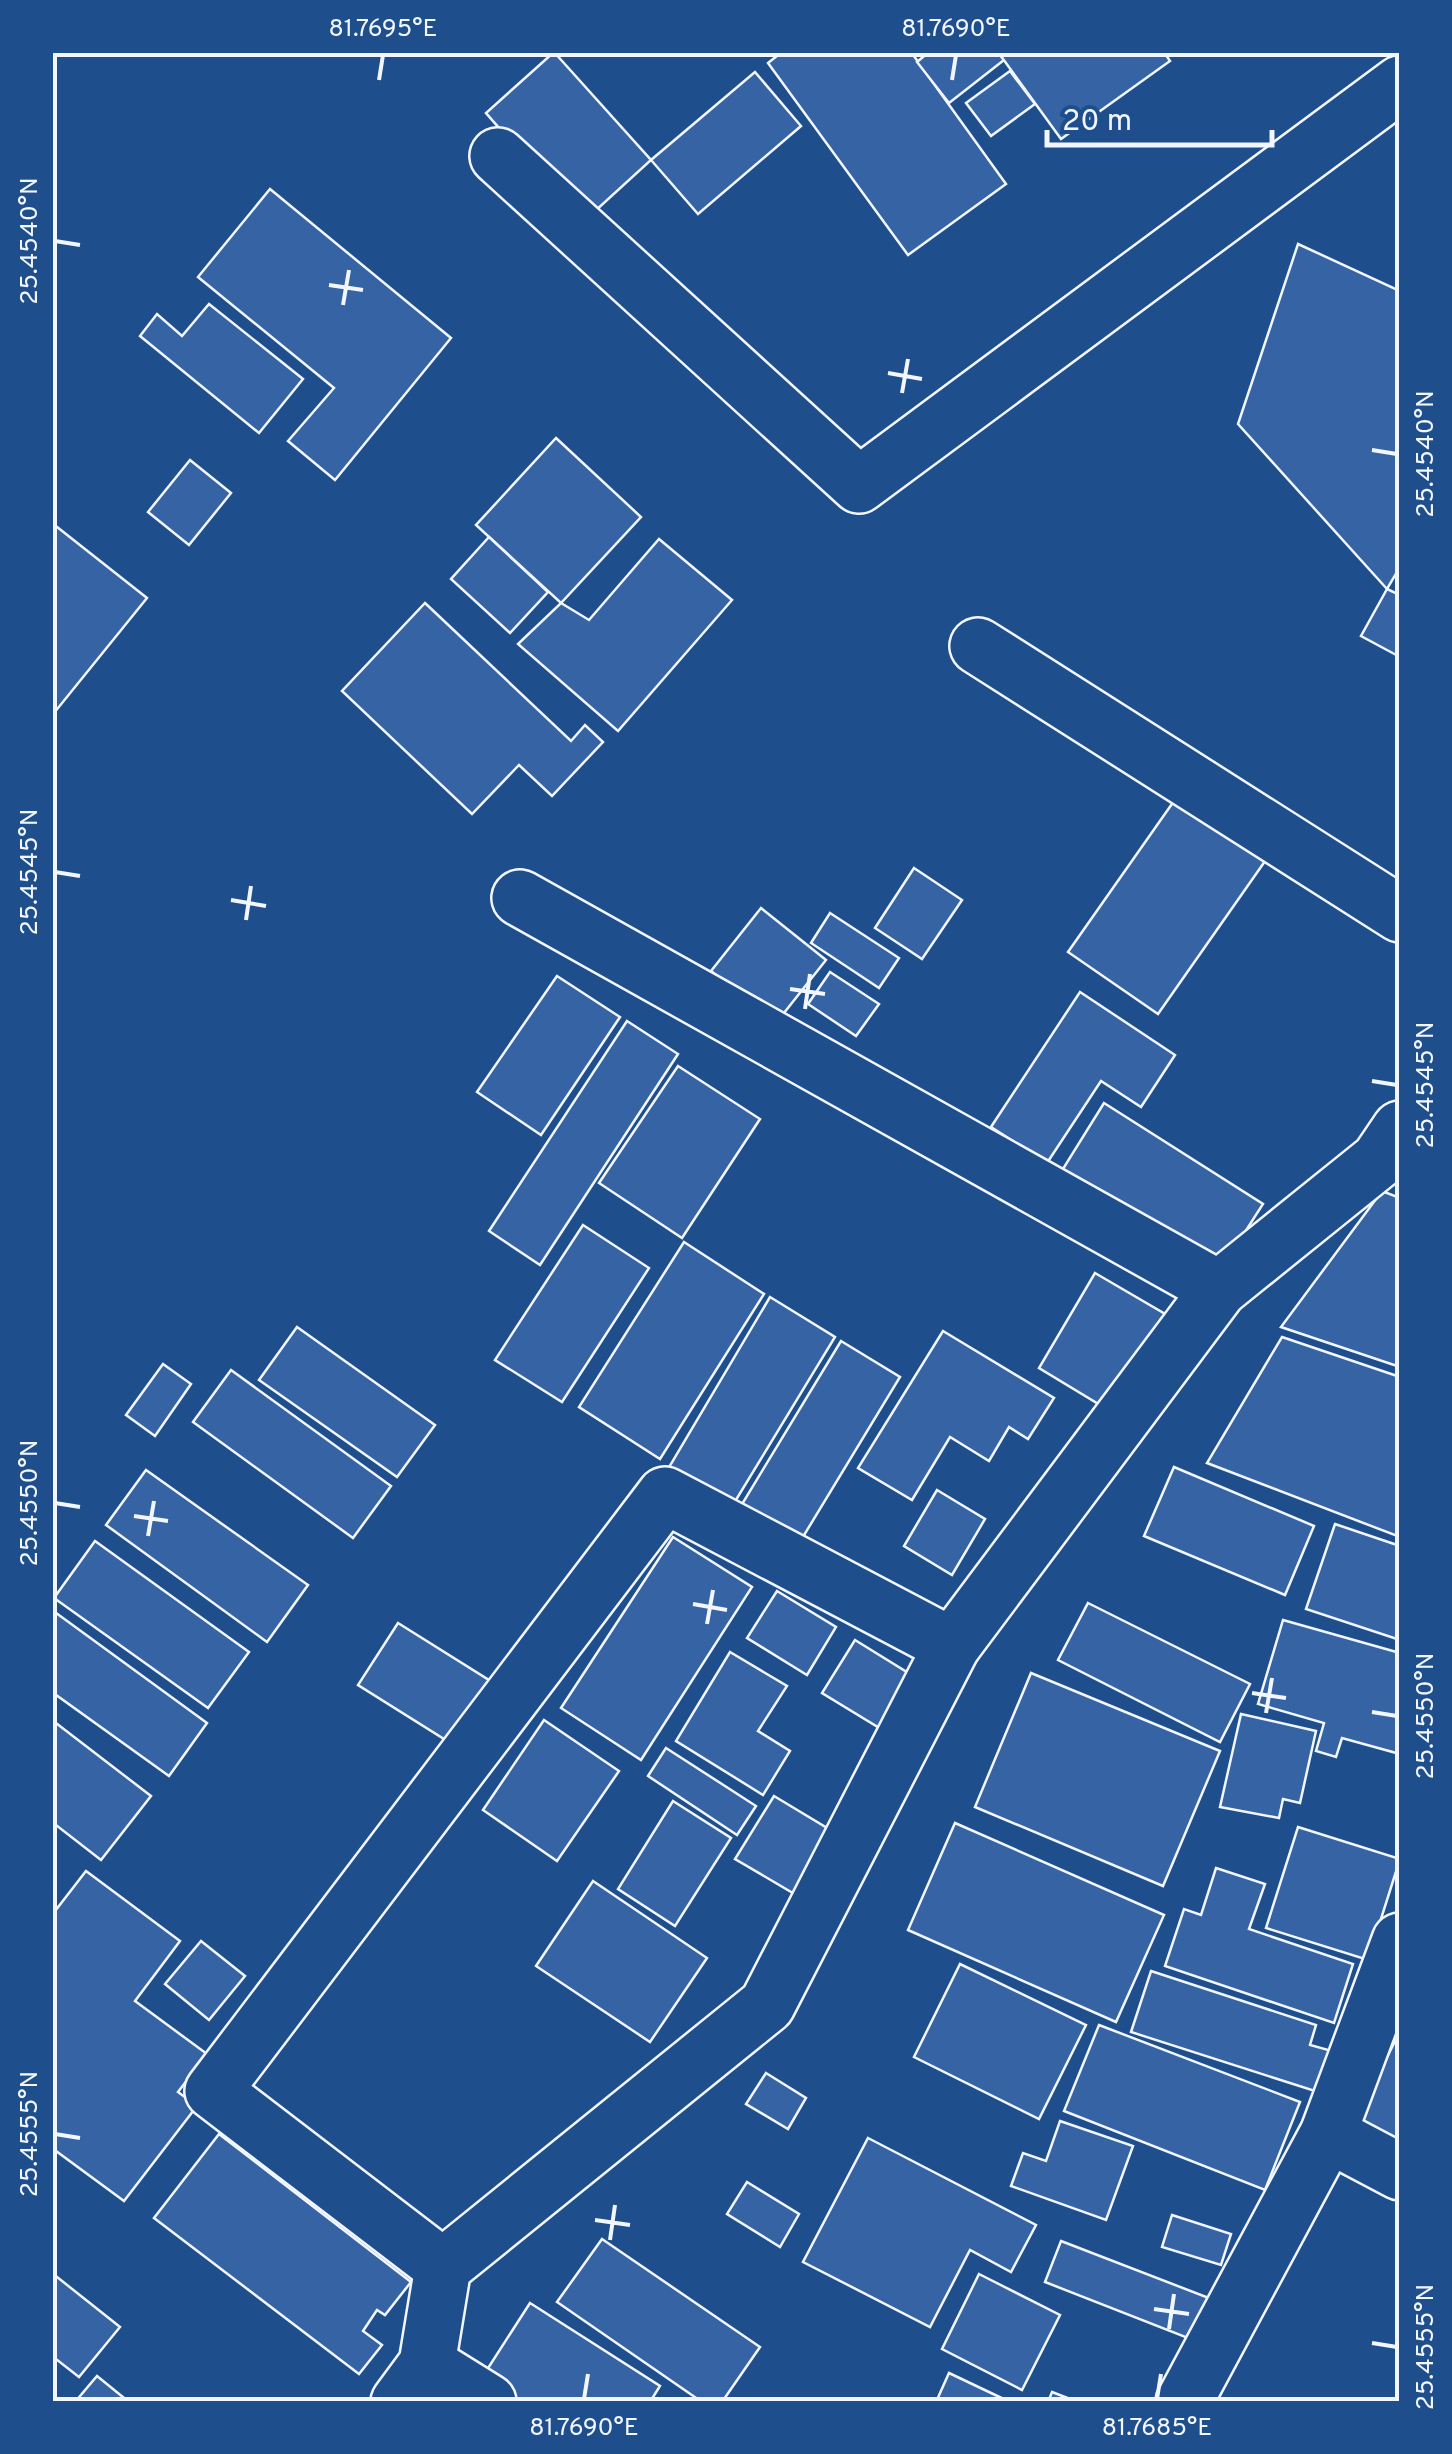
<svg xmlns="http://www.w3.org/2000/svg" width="1452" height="2454" font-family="Overpass,sans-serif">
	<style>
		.building { fill: #3563a3; stroke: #f2f6ff; stroke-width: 2.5 }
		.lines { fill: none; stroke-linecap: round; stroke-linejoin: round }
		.minor-casing { stroke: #f2f6ff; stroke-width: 60 }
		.minor { stroke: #1f4e8c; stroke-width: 55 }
		.ticks { fill: none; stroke: #f2f6ff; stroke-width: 4 }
		.neatline { fill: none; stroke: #f2f6ff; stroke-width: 4 }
		.ticks-label { font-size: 25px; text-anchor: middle; fill: #f2f6ff }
	</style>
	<rect width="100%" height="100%" fill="#1f4e8c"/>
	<g class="building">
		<polygon points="554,52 651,160 582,223 486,113"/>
		<polygon points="782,52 911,52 1006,184 908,255 768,63"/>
		<polygon points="929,52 998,52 1004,60 949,103 917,62"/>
		<polygon points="998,52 1164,52 1170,61 1061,139"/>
		<polygon points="1010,71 1035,104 991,136 966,103"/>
		<polygon points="755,72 801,126 698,214 651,160"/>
		<polygon points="270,189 451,338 335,480 288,441 334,388 198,277"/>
		<polygon points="1298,244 1400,291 1400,567 1387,589 1238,424"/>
		<polygon points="209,304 303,379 259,433 140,336 157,314 182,336"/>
		<polygon points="556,438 641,517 561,603 476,525"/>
		<polygon points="190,460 231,493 189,545 148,512"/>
		<polygon points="52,523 147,598 54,713 52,712"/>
		<polygon points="489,537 548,592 510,633 451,579"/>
		<polygon points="659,539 732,600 618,731 518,644 561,603 589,620"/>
		<polygon points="1387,589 1400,595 1400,657 1361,636"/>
		<polygon points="425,603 571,741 585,725 603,742 552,796 519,765 472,814 342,691"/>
		<polygon points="1181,791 1270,854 1158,1014 1068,952"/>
		<polygon points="914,868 962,900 922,959 875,928"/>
		<polygon points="761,908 826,960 776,1023 711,971"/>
		<polygon points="830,913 899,958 879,988 811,943"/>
		<polygon points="830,972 879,1004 856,1036 808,1004"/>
		<polygon points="557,976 620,1017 541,1135 477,1092"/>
		<polygon points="1080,992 1175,1055 1141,1107 1101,1081 1047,1163 991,1127"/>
		<polygon points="627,1021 678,1054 540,1265 489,1231"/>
		<polygon points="678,1066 760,1119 682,1238 599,1183"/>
		<polygon points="1104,1103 1263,1204 1220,1271 1061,1172"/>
		<polygon points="1382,1191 1400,1198 1400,1367 1281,1327"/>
		<polygon points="583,1225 649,1268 562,1402 495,1360"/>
		<polygon points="684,1242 764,1294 660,1459 579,1407"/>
		<polygon points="1095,1273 1172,1318 1115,1414 1039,1368"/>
		<polygon points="770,1297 835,1337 728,1513 665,1474"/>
		<polygon points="297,1327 435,1425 397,1477 259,1380"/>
		<polygon points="943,1331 1054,1398 1028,1439 1009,1427 989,1461 950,1437 912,1500 858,1468"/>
		<polygon points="1282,1337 1400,1377 1400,1537 1207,1463"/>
		<polygon points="841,1341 900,1377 795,1550 736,1514"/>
		<polygon points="163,1364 191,1384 155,1436 126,1415"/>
		<polygon points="231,1370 391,1486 353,1538 193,1422"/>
		<polygon points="1174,1467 1314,1526 1285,1595 1144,1536"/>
		<polygon points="146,1470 308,1585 267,1642 106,1525"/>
		<polygon points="937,1490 985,1519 952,1575 904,1546"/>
		<polygon points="1335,1524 1400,1546 1400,1640 1306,1609"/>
		<polygon points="673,1537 752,1587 641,1760 561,1708"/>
		<polygon points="95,1541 249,1652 208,1708 54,1598"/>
		<polygon points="777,1591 836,1627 807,1675 747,1638"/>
		<polygon points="1088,1603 1250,1684 1220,1742 1058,1660"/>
		<polygon points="52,1610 207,1723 169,1776 52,1692"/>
		<polygon points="1283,1620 1400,1653 1400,1754 1342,1738 1336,1757 1316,1751 1324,1723 1258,1704"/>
		<polygon points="398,1623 500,1687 460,1749 358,1685"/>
		<polygon points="855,1640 918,1679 886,1732 822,1693"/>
		<polygon points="730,1652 787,1686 758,1731 790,1751 763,1795 676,1741"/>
		<polygon points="1031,1673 1220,1751 1163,1886 975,1807"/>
		<polygon points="1241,1714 1316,1731 1300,1803 1283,1799 1279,1818 1220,1807"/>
		<polygon points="52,1720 151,1796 101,1860 52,1822"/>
		<polygon points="544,1720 619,1771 557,1861 483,1810"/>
		<polygon points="666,1748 756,1806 737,1835 648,1776"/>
		<polygon points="774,1796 837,1834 798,1896 735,1859"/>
		<polygon points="673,1801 731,1838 675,1926 618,1889"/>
		<polygon points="955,1823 1164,1915 1116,2022 908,1930"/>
		<polygon points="1298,1827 1400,1859 1368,1960 1266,1928"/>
		<polygon points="1216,1868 1265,1884 1249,1929 1353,1964 1334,2023 1165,1966 1184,1909 1201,1915"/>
		<polygon points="86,1871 180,1941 135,2001 207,2054 178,2092 197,2106 124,2201 52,2148 52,1915"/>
		<polygon points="593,1881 707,1958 650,2042 536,1966"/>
		<polygon points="201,1941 245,1976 209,2020 165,1984"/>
		<polygon points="960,1964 1086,2025 1039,2119 914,2057"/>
		<polygon points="1151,1971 1316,2025 1310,2045 1332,2051 1318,2092 1131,2032"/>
		<polygon points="1099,2025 1300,2102 1265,2190 1064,2111"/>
		<polygon points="1400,2031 1400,2152 1353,2126"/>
		<polygon points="766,2073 806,2098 788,2129 746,2104"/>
		<polygon points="1060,2121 1133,2146 1106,2220 1011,2186 1023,2153 1046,2161"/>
		<polygon points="219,2134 411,2282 385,2315 377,2310 363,2331 382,2345 359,2374 154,2218"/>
		<polygon points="868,2138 1036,2225 1011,2272 970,2250 930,2327 803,2262"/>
		<polygon points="747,2182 799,2214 780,2247 727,2214"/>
		<polygon points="1172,2215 1231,2234 1221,2265 1162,2247"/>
		<polygon points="602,2239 760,2347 722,2402 702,2402 557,2302"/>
		<polygon points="1061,2241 1214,2300 1198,2342 1045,2282"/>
		<polygon points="52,2273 120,2327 79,2377 52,2356"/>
		<polygon points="979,2274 1060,2315 1022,2390 942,2349"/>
		<polygon points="530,2303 660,2386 650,2402 522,2402 483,2376"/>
		<polygon points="949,2373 1010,2402 936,2402"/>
		<polygon points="97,2376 129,2402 75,2402"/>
		<polygon points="1052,2392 1078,2402 1048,2402"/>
	</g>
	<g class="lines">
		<g class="minor-casing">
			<g id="minor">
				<polyline points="498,156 859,485 1400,84"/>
				<polyline points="978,646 1400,914"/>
				<polyline points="520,898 1219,1289"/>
				<polyline points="1328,2134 1400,2172"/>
				<polyline points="443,2267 213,2091 665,1495 952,1646"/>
				<polyline points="427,2364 488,2402"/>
				<polyline points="399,2402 427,2364 443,2267 767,2005 952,1646 1219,1289 1379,1160 1400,1129"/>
				<polyline points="1184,2402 1328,2134 1400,1941"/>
			</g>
		</g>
		<use href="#minor" class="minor"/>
	</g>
	<path class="ticks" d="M 379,80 L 383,55M 952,80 L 956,55M 55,241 L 80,245M 329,285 L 363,290M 343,305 L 349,270M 888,373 L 922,379M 902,393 L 908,359M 1372,450 L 1397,454M 55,872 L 80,876M 231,900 L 266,906M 246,920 L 251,886M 790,989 L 825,994M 805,1009 L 810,974M 1372,1081 L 1397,1085M 55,1503 L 80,1507M 134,1516 L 168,1521M 148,1536 L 154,1501M 693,1604 L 727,1610M 707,1624 L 713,1590M 1252,1693 L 1286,1698M 1372,1712 L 1397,1716M 1266,1713 L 1272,1678M 55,2134 L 80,2138M 595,2220 L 630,2225M 610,2240 L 615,2205M 1154,2309 L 1189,2314M 1169,2329 L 1174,2294M 1372,2343 L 1397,2347M 584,2399 L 588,2374M 1157,2399 L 1161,2374"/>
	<rect width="1452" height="2454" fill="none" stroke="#1f4e8c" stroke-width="110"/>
	<path d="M1047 130v15h225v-15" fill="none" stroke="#f2f6ff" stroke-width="5"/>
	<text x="1062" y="130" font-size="30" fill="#f2f6ff" stroke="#1f4e8c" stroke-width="8" paint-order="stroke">20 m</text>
	<rect x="55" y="55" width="1342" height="2344" class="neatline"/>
	<g class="ticks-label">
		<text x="383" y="36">81.7695°E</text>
		<text x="956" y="36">81.7690°E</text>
		<text transform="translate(28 241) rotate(-90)" y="9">25.4540°N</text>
		<text transform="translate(1424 454) rotate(-90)" y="9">25.4540°N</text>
		<text transform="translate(28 872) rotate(-90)" y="9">25.4545°N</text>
		<text transform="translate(1424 1085) rotate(-90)" y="9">25.4545°N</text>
		<text transform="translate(28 1503) rotate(-90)" y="9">25.4550°N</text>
		<text transform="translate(1424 1716) rotate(-90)" y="9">25.4550°N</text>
		<text transform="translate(28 2134) rotate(-90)" y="9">25.4555°N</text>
		<text transform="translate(1424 2347) rotate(-90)" y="9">25.4555°N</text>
		<text x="584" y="2435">81.7690°E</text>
		<text x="1157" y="2435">81.7685°E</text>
	</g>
</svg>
